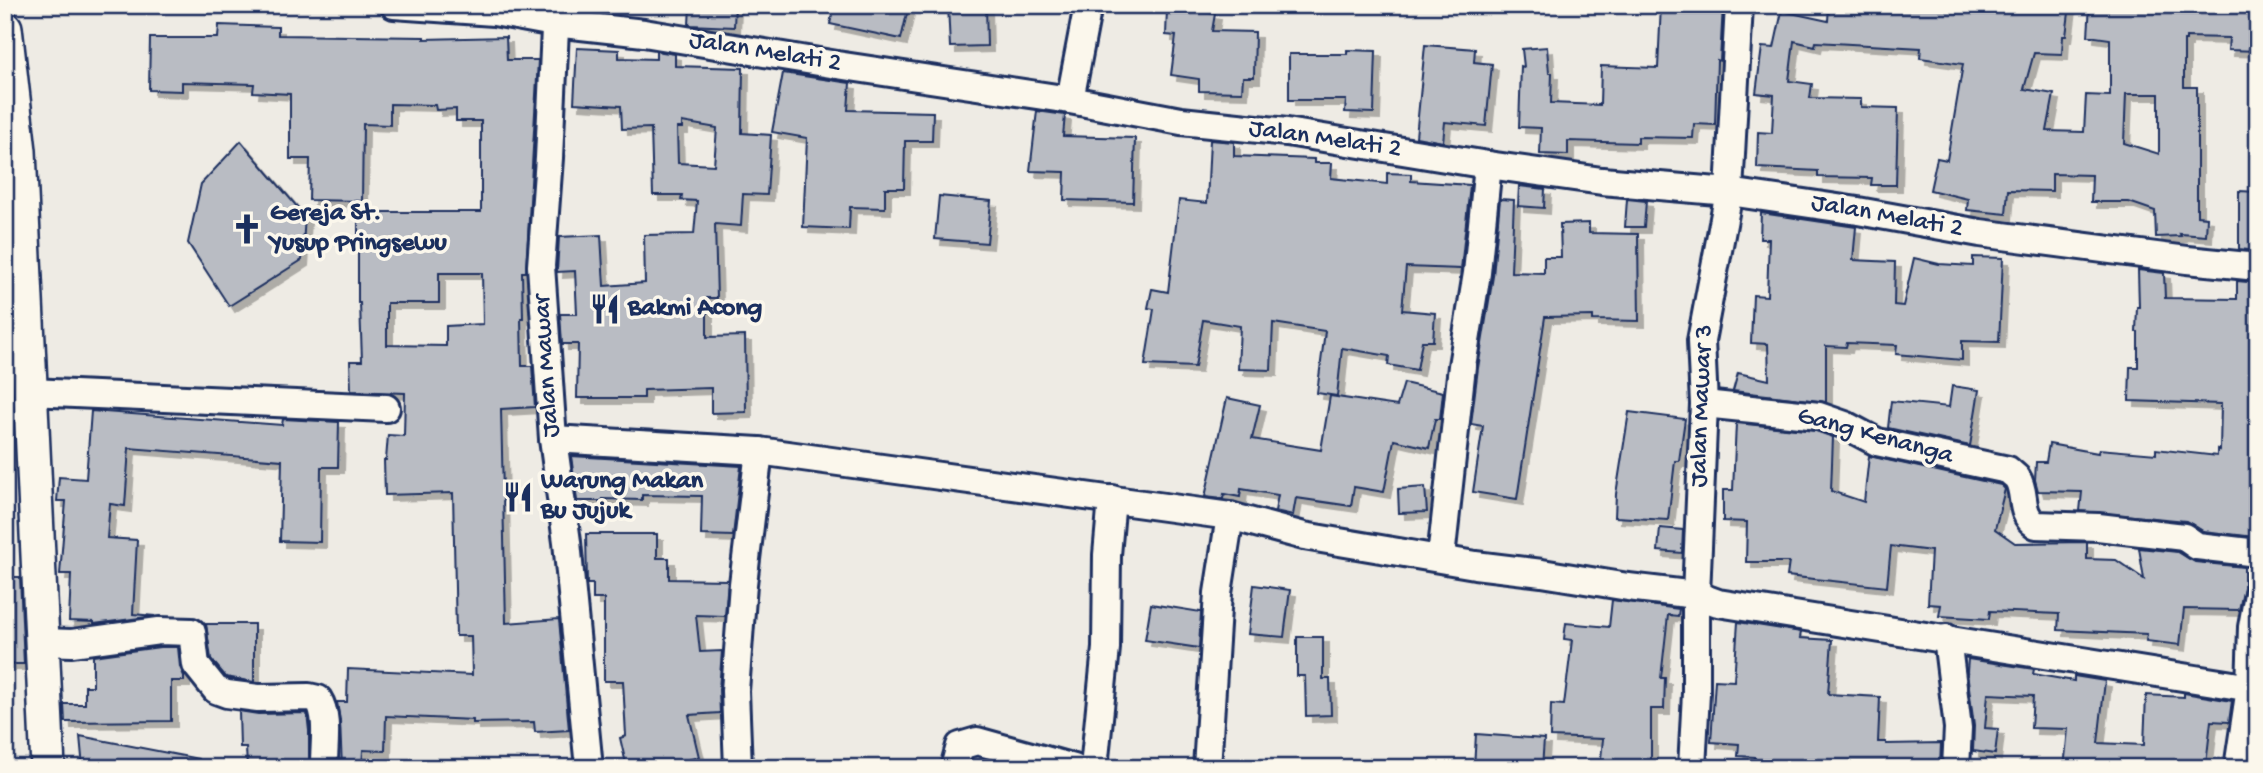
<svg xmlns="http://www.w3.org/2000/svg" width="2263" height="773" font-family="'Gochi Hand',sans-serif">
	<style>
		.building { fill: #b9bcc3; stroke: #1b2f5e; stroke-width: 2; fill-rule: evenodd; filter: url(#shadow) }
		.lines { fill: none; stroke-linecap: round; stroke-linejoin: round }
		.minor-casing { stroke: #1b2f5e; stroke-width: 32 }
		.major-casing { stroke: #1b2f5e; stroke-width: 38 }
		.minor { stroke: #fbf7ec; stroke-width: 26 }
		.major { stroke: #fbf7ec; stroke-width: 33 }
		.labels { text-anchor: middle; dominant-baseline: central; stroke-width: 7; stroke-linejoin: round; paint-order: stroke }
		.street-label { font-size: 26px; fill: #1b2f5e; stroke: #fbf7ec }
		.poi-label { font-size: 26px; font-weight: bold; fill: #1b2f5e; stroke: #fbf7ec; text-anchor: start }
	</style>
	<defs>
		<filter id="shadow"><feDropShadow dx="6" dy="6" stdDeviation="0" flood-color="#0004"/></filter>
	</defs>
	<rect width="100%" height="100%" fill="#eeebe4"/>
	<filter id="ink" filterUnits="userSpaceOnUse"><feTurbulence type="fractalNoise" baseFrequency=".0143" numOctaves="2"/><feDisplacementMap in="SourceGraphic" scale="14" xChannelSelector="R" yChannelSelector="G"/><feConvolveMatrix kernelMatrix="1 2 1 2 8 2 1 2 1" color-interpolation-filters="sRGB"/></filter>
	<g filter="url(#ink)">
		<g class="building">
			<polygon points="690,5 735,5 734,27 689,25"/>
			<polygon points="834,5 909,5 901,39 830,24"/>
			<polygon points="948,5 986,5 987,46 950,47"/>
			<polygon points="1661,5 1723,5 1720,61 1717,60 1715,125 1694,124 1693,138 1638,137 1638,143 1568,141 1568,155 1540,154 1541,128 1519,127 1521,66 1524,67 1522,49 1547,47 1549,73 1552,73 1551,103 1600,105 1601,66 1658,68"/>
			<path d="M 1829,5 L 2070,5 L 2066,36 L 2063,36 L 2062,54 L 2034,53 L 2024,89 L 2054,94 L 2047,131 L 2084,132 L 2086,95 L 2110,96 L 2110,39 L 2088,36 L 2090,5 L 2258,5 L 2258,51 L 2228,50 L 2229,38 L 2186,37 L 2186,41 L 2184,41 L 2184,87 L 2197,87 L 2197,216 L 2207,217 L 2206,236 L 2180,234 L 2181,236 L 2156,237 L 2155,211 L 2129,202 L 2091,202 L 2092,175 L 2052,174 L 2052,191 L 2008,190 L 2006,214 L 1967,210 L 1968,199 L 1930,190 L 1937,158 L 1947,160 L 1963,64 L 1920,58 L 1921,48 L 1816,42 L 1815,46 L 1794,41 L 1789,81 L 1812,84 L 1810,98 L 1861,99 L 1861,107 L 1898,108 L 1896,185 L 1871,185 L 1872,178 L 1818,177 L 1818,171 L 1757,168 L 1758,132 L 1772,133 L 1774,95 L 1756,93 L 1762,47 L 1774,48 L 1782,11 L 1828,21 ZM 2126,94 L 2159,94 L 2159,154 L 2124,143 Z"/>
			<polygon points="1167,9 1184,11 1185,9 1215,14 1212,31 1255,32 1254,77 1243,77 1242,92 1199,91 1199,79 1171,75 1176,36 1166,35"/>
			<path d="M 219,25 L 278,27 L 278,35 L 424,37 L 424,39 L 506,37 L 507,60 L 538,60 L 526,272 L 522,272 L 523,318 L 521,318 L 522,366 L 532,366 L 535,407 L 501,409 L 506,623 L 559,619 L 569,730 L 535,732 L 534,722 L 473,723 L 473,720 L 386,716 L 385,751 L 363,750 L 362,768 L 342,768 L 340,721 L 337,702 L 347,702 L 348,669 L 472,675 L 471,636 L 456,636 L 453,493 L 385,495 L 384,460 L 386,460 L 388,435 L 404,436 L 405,393 L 351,391 L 350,361 L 362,361 L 360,303 L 358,303 L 358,212 L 481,212 L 481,121 L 456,121 L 456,109 L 436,110 L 435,105 L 390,104 L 390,125 L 363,124 L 362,201 L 309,200 L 310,159 L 290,159 L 290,94 L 253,92 L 254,84 L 182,82 L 182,91 L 149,90 L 150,38 L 218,38 ZM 439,273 L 482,273 L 483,324 L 446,326 L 446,346 L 387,345 L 387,303 L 439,303 Z"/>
			<polygon points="1425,45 1475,49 1474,62 1492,64 1486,126 1445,122 1443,142 1416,137"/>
			<path d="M 577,48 L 619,50 L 619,58 L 656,59 L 656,51 L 675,54 L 675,66 L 743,68 L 742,133 L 771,135 L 767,195 L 743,194 L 741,226 L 715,224 L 717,298 L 707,298 L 707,337 L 745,336 L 746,412 L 711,413 L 711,388 L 644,390 L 644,398 L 577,398 L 578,344 L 562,344 L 560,314 L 577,314 L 575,271 L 557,272 L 559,237 L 601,235 L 604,286 L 645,283 L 644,235 L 694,234 L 697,201 L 681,200 L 682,195 L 653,195 L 651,128 L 622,129 L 621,106 L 574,103 ZM 682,122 L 717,128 L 714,165 L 678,163 L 677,128 L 682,128 Z"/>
			<polygon points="1347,50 1376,51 1374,113 1345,112 1346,100 1289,100 1289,54 1347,54"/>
			<polygon points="783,73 850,83 848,110 933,112 932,141 905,141 904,188 885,188 885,208 850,207 849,229 803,227 807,138 772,132"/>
			<polygon points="1037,111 1065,115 1063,136 1135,138 1133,202 1064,200 1065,172 1030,171"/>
			<polygon points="1210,140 1234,142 1234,156 1314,159 1314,163 1332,163 1331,178 1387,184 1387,173 1411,174 1411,181 1470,185 1460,279 1461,269 1406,267 1402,310 1435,313 1433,341 1422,341 1417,370 1388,365 1389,356 1342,348 1337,396 1317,393 1325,331 1273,323 1271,370 1238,369 1240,326 1203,320 1195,367 1145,365 1154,309 1148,308 1152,289 1168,292 1179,200 1207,203"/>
			<polygon points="241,141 305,216 302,260 229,306 188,243 201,184"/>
			<polygon points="1519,186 1545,189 1544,208 1518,206"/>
			<polygon points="2239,191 2258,192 2258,251 2239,249"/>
			<polygon points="939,196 991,201 987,243 935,239"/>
			<polygon points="1500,199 1514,200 1511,272 1544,273 1544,257 1561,257 1560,224 1589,223 1589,233 1638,234 1639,321 1593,320 1593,316 1545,317 1517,499 1473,492 1483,426 1471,424 1478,368 1493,276"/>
			<polygon points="1627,199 1646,201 1644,227 1625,227"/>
			<polygon points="1761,213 1856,227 1853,260 1895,262 1894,305 1903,306 1914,258 1939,264 1973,266 1973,257 2003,258 1999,342 1962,341 1962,360 1896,354 1897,345 1847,343 1846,347 1826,346 1826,402 1733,391 1738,373 1769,380 1768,344 1751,343 1753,295 1767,296 1769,239 1760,239"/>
			<polygon points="2138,270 2164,273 2165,298 2237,299 2237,281 2258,283 2258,491 2255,537 2203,531 2186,521 2080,511 2082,492 2038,491 2035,480 2036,462 2046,462 2049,444 2098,453 2099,449 2156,454 2156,449 2217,456 2217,449 2220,450 2221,404 2129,401 2130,367 2138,367 2138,332 2136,332 2137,307 2139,307"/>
			<polygon points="1404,383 1443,392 1440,419 1435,419 1429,448 1394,440 1384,492 1354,487 1351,506 1296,498 1293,515 1275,511 1278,495 1241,489 1240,497 1224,494 1223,499 1205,497 1227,398 1260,405 1252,439 1321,450 1330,396 1397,406"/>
			<polygon points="1952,386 1979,390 1970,446 1888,428 1891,401 1949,407"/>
			<polygon points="91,411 282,425 283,419 339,422 338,467 321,467 320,542 280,541 282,460 129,448 125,506 110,504 107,538 137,540 133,614 155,616 94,624 94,622 69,621 71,574 60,574 66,501 57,501 59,477 86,479"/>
			<polygon points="1629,412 1685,419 1679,461 1675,461 1668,520 1615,517 1616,494"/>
			<polygon points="1736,423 1816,431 1833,437 1831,491 1864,502 1869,456 2001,485 2005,489 1995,529 2015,543 2087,542 2087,559 2116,560 2144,579 2139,548 2178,552 2195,562 2244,567 2244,587 2239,610 2184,609 2180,645 2146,641 2147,634 2058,630 2059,614 1990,611 1989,619 1939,616 1941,605 1928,604 1931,551 1891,546 1887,587 1787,576 1789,562 1746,562 1747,522 1723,521 1723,490 1733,490"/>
			<polygon points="571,456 741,466 733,536 701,535 702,496 642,495 642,500 602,499 602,501 577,501"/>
			<polygon points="1425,487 1427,512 1399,513 1398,489"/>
			<polygon points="1660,528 1683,530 1682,553 1658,551"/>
			<polygon points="586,534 657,534 657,558 669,558 669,579 728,580 725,616 696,615 700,652 722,651 719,690 720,713 689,715 699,757 656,768 627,768 620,738 626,736 623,681 604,681 604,599 593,599 593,584 587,584"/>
			<polygon points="5,577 20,577 24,664 5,664"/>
			<polygon points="1254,585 1290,590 1284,637 1248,634"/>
			<polygon points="1612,600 1679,609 1678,616 1668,615 1661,678 1665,678 1664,709 1651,709 1651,768 1600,768 1603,739 1550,737 1551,704 1564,705 1572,640 1564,639 1566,623 1609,627"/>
			<polygon points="1151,604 1201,612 1199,648 1145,640"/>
			<polygon points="1738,622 1801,632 1800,638 1832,640 1828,694 1880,697 1878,742 1886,742 1886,744 1941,743 1940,767 1755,768 1755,757 1738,756 1739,744 1711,742 1715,680 1734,681"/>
			<polygon points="206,624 254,624 254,682 226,677 211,659"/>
			<polygon points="1297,637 1323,637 1323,679 1330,679 1331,715 1306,716 1305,676 1297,676"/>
			<polygon points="160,647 178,647 180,667 184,676 184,681 171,681 171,721 65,722 64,704 85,704 85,686 93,686 93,656"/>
			<polygon points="1968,659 2034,669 2033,674 2074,681 2074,676 2105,681 2098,743 2144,745 2146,695 2184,697 2184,693 2232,701 2229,722 2211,721 2206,765 2173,761 2172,767 2096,764 2095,768 2064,768 2068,729 2031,728 2033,696 1988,694 1985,728 1998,729 1995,754 1973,751 1974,726 1967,672"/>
			<polygon points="239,711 258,714 307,713 309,731 309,768 247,768 246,747 240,747"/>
			<polygon points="1476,734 1544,739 1542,768 1474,768"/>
			<polygon points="80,736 199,759 198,768 83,768"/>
		</g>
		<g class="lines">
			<g class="minor-casing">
				<g id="minor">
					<polyline points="394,5 494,12 554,23 644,33 837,65 1070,100 1181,121 1287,132 1488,165 1602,181 1729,192 1858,211 1980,233 2187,260 2258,267"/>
					<polyline points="556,7 549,158 541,266 553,439 567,542 589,768"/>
					<polyline points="1070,100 1088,5"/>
					<polyline points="30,392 386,408"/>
					<path d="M 1704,404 L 1819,416 L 1845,425 L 1877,442 L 2008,470 C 2011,473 2014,475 2017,478 C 2027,493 2018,513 2036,525 L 2098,527 L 2184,537 L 2197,546 L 2258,553"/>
					<polyline points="553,439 759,451 1230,516 1304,536 1475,565 1542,573 1628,587 1696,595 1718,603 2258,689"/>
					<polyline points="1441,558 1462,366 1477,273 1488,165"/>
					<polyline points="1947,638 1958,728 1956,768"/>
					<path d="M 43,642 L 72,643 L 159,631 L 192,632 L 196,665 L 216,690 L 227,694 L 258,698 L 309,697 L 318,699 C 329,716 324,744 324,764 L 326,768"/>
					<polyline points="738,768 735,691 743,584 759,451"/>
					<polyline points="954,768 960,746 977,741 1074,768"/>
					<polyline points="1094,768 1106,648 1107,555 1112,499"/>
					<polyline points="1207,768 1218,593 1230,516"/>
					<polyline points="1692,768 1696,693 1696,595 1704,404 1701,341 1729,192 1739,5"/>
					<polyline points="2238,768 2250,688 2252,627 2258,594"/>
				</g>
			</g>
			<g class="major-casing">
				<polyline id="major" points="5,28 19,151 48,768"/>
			</g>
			<use href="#minor" class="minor"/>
			<use href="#major" class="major"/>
		</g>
	</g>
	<defs>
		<g id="church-bare" transform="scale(2.415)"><path d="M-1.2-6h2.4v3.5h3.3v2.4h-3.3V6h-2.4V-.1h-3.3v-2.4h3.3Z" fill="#1b2f5e" stroke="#fbf7ec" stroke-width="2.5" paint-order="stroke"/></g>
		<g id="restaurant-bare" transform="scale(2.415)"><path d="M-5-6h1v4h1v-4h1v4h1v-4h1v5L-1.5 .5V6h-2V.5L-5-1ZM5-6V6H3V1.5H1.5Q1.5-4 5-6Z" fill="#1b2f5e" stroke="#fbf7ec" stroke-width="2.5" paint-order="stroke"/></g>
	</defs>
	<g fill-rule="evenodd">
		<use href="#church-bare" x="247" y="229"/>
		<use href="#restaurant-bare" x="605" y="309"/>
		<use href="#restaurant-bare" x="518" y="497"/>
	</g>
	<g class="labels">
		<g class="street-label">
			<text transform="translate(765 53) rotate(9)">Jalan Melati 2</text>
			<text transform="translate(1325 140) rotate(8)">Jalan Melati 2</text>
			<text transform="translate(1887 217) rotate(10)">Jalan Melati 2</text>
			<text transform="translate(548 366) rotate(-94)">Jalan Mawar</text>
			<text transform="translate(1703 406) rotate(-88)">Jalan Mawar 3</text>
			<text transform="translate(1875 437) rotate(15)">Gang Kenanga</text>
		</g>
		<g class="poi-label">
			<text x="270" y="214">Gereja St.<tspan x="270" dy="30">Yusup Pringsewu</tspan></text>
			<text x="628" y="309">Bakmi Acong</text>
			<text x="541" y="482">Warung Makan<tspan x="541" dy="30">Bu Jujuk</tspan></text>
		</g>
	</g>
	<rect width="2263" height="773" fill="none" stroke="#fbf7ec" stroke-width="28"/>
	<rect x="14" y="14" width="2235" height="745" fill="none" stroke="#1b2f5e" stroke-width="2.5" filter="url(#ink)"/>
</svg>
